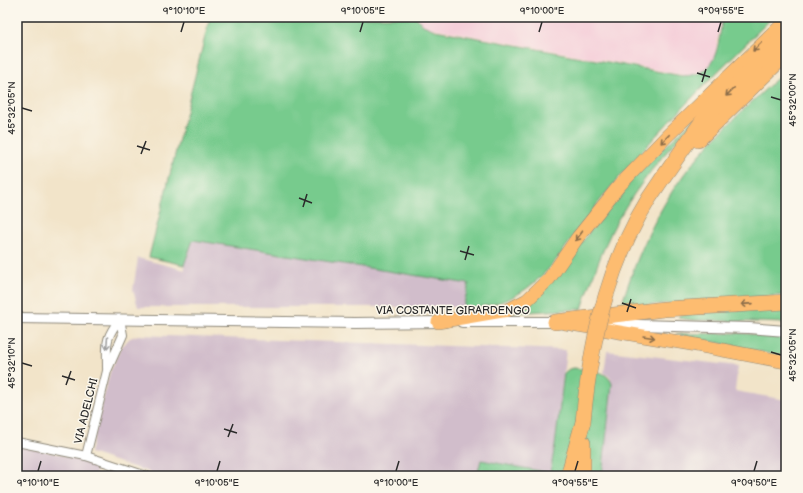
<svg xmlns="http://www.w3.org/2000/svg" width="803" height="493" font-family="'Balsamiq Sans',sans-serif">
	<style>
		.built { fill: #f5cfd9 }
		.industrial { fill: #d1bdcb }
		.green { fill: #77cb8d; stroke: #517b5c }
		.lines { fill: none; stroke-linecap: round; stroke-linejoin: round }
		.minor-casing { stroke: #8e887a; stroke-width: 10 }
		.tertiary-casing { stroke: #8e887a; stroke-width: 12 }
		.trunk-casing { stroke: #8e887a; stroke-width: 14 }
		.motorway-casing { stroke: #8e887a; stroke-width: 16 }
		.minor { stroke: #fff; stroke-width: 8 }
		.tertiary { stroke: #fff; stroke-width: 10 }
		.trunk { stroke: #fdbc70; stroke-width: 13 }
		.motorway { stroke: #fdbc70; stroke-width: 15 }
		.motorway-bridge-casing { stroke: #8e887a; stroke-width: 16; stroke-linecap: butt }
		.motorway-bridge { stroke: #fdbc70; stroke-width: 15 }
		.oneway { stroke: #8a6c4a }
		.oneway2 { stroke: #a0a0a0 }
		.ticks { fill: none; stroke: #2b2b2b; stroke-width: 1.5 }
		.labels { text-anchor: middle; dominant-baseline: central; stroke-width: 3; stroke-linejoin: round; paint-order: stroke }
		.street-label { font-size: 11px; fill: #2b2b2b; stroke: #fbf7ec }
		.neatline { fill: none; stroke: #2b2b2b; stroke-width: 1.5 }
		.ticks-label { font-size: 10px; text-anchor: middle; fill: #2b2b2b }
	</style>
	<rect width="100%" height="100%" fill="#fbf7ec"/>
	<filter id="ink" filterUnits="userSpaceOnUse"><feTurbulence type="fractalNoise" baseFrequency=".025" numOctaves="2"/><feDisplacementMap in="SourceGraphic" scale="8" xChannelSelector="R" yChannelSelector="G"/><feConvolveMatrix kernelMatrix="1 2 1 2 8 2 1 2 1" color-interpolation-filters="sRGB"/></filter>
	<filter id="wash" filterUnits="userSpaceOnUse"><feTurbulence type="fractalNoise" baseFrequency=".012" numOctaves="4" result="noise"/><feDisplacementMap in="SourceGraphic" scale="16" xChannelSelector="R" yChannelSelector="G"/><feGaussianBlur stdDeviation="0.9" result="paint"/><feColorMatrix in="noise" values="0 0 0 0 0 0 0 0 0 0 0 0 0 0 0 0 0 1.4 0 .05"/><feComposite in="paint" operator="in"/></filter>
	<g filter="url(#wash)">
		<rect width="100%" height="100%" fill="#f2e4c9"/>
		<polygon class="built" points="406,17 722,17 710,80 405,23"/>
		<g class="industrial">
			<polygon points="192,240 469,284 463,307 138,307 133,290 138,258 185,270 184,265"/>
			<polygon points="138,335 566,350 555,446 550,473 481,460 477,476 161,476 90,453 110,372 122,346 130,338"/>
			<polygon points="607,351 738,366 735,391 786,400 786,476 602,476 612,384 610,377 604,373"/>
			<polygon points="17,445 85,460 99,464 95,476 17,476"/>
		</g>
		<g class="green">
			<path d="M 210,17 L 416,17 L 423,25 L 435,30 L 682,76 C 719,76 717,46 723,17 L 773,17 C 722,67 670,118 624,172 C 608,190 593,209 579,229 C 565,248 553,267 535,282 C 514,300 490,308 463,307 L 469,284 L 193,240 L 184,265 L 149,257 Z"/>
			<path d="M 786,70 L 786,295 L 621,307 C 633,266 650,226 673,190 C 703,144 747,107 786,70 Z"/>
			<path d="M 705,108 C 673,144 641,179 617,221 C 602,249 592,279 582,309 L 511,313 L 564,268 L 595,224 L 635,176 Z"/>
			<polygon points="786,306 786,323 693,320 679,318 679,315"/>
			<polygon points="737,333 786,337 786,357 676,334"/>
			<path d="M 574,368 C 587,370 607,369 612,384 L 602,476 L 477,476 L 481,460 L 550,473 L 555,446 L 564,373 L 569,369 Z"/>
		</g>
	</g>
	<g filter="url(#ink)">
		<g class="lines">
			<g class="minor-casing">
				<g id="minor">
					<path d="M 107,368 C 107,344 104,339 120,319"/>
					<polyline points="17,442 86,456 147,476"/>
					<polyline points="86,456 107,371 123,335 120,319"/>
				</g>
			</g>
			<g class="tertiary-casing">
				<g id="tertiary">
					<polyline points="17,318 355,323 444,322"/>
					<polyline points="462,322 560,322"/>
					<polyline points="600,324 749,328 786,331"/>
				</g>
			</g>
			<g class="trunk-casing">
				<g id="trunk">
					<polyline points="438,322 508,310 527,300 549,279 578,237 619,186 667,136 786,21"/>
					<polyline points="565,323 691,344 786,362"/>
				</g>
			</g>
			<g class="motorway-casing">
				<g id="motorway">
					<polyline points="698,140 786,54"/>
					<polyline points="662,179 705,117 786,34"/>
					<polyline points="555,322 664,309 786,302"/>
					<polyline points="568,476 583,422"/>
					<polyline points="583,476 583,443"/>
				</g>
			</g>
			<use href="#minor" class="minor"/>
			<use href="#tertiary" class="tertiary"/>
			<use href="#trunk" class="trunk"/>
			<use href="#motorway" class="motorway"/>
			<g class="motorway-bridge-casing">
				<path id="motorway-bridge" d="M 583,422 C 591,336 610,251 662,179"/>
			</g>
			<use href="#motorway-bridge" class="motorway-bridge"/>
		</g>
		<defs><path id="oneway-shaft" d="M-6 0H5M1.5-3L5.5 0L1.5 3" fill="none" stroke-width="1.6" stroke-linecap="round" stroke-linejoin="round"/></defs>
		<g class="oneway">
			<use href="#oneway-shaft" transform="translate(757 47) rotate(135)"/>
			<use href="#oneway-shaft" transform="translate(730 92) rotate(135)"/>
			<use href="#oneway-shaft" transform="translate(665 139) rotate(134)"/>
			<use href="#oneway-shaft" transform="translate(579 236) rotate(127)"/>
			<use href="#oneway-shaft" transform="translate(747 304) rotate(176)"/>
			<use href="#oneway-shaft" transform="translate(649 337) rotate(9)"/>
		</g>
		<use class="oneway2" href="#oneway-shaft" transform="translate(107 343) rotate(95)"/>
	</g>
	<path class="ticks" d="M 181,32 L 184,22M 360,32 L 363,22M 539,32 L 542,22M 718,32 L 721,22M 697,73 L 710,77M 702,82 L 706,69M 771,97 L 781,100M 22,108 L 32,111M 137,146 L 150,150M 141,154 L 146,141M 299,198 L 312,203M 303,207 L 307,194M 460,251 L 474,255M 465,260 L 469,246M 622,303 L 636,308M 627,312 L 631,299M 771,352 L 781,355M 22,363 L 32,366M 62,376 L 75,380M 66,385 L 71,371M 224,429 L 237,433M 228,437 L 233,424M 38,471 L 41,461M 217,471 L 220,461M 396,471 L 399,461M 575,471 L 578,461M 754,471 L 757,461"/>
	<g class="labels">
		<g class="street-label">
			<text x="453" y="310">VIA COSTANTE GIRARDENGO</text>
			<text transform="translate(86 411) rotate(-76)">VIA ADELCHI</text>
		</g>
	</g>
	<rect width="803" height="493" fill="none" stroke="#fbf7ec" stroke-width="44"/>
	<rect x="22" y="22" width="759" height="449" class="neatline"/>
	<g class="ticks-label">
		<text x="184" y="14">9°10'10"E</text>
		<text x="363" y="14">9°10'05"E</text>
		<text x="542" y="14">9°10'00"E</text>
		<text x="721" y="14">9°09'55"E</text>
		<text transform="translate(792 100) rotate(-90)" y="4">45°32'00"N</text>
		<text transform="translate(11 108) rotate(-90)" y="4">45°32'05"N</text>
		<text transform="translate(792 355) rotate(-90)" y="4">45°32'05"N</text>
		<text transform="translate(11 363) rotate(-90)" y="4">45°32'10"N</text>
		<text x="38" y="486">9°10'10"E</text>
		<text x="217" y="486">9°10'05"E</text>
		<text x="396" y="486">9°10'00"E</text>
		<text x="575" y="486">9°09'55"E</text>
		<text x="754" y="486">9°09'50"E</text>
	</g>
</svg>
